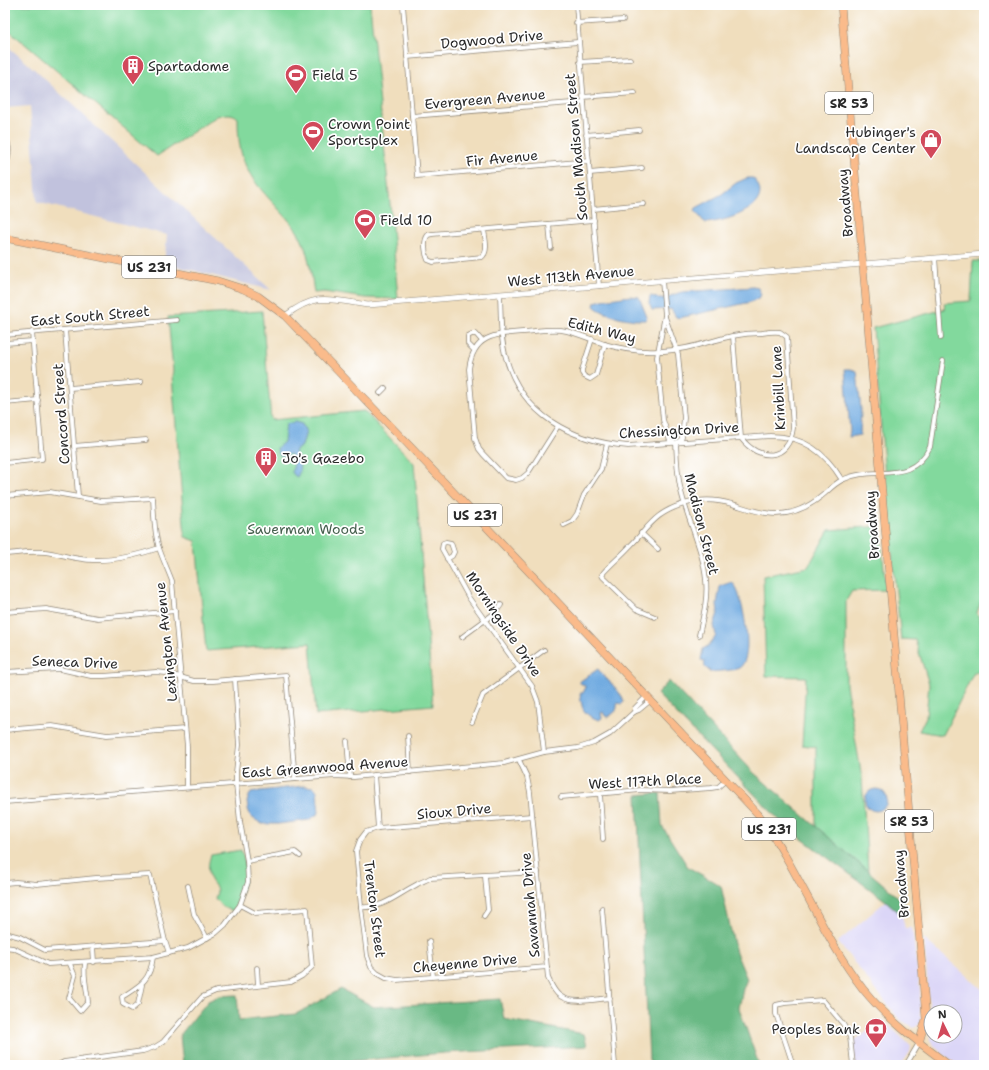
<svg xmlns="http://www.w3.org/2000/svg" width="989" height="1070" font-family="'Shantell Sans',sans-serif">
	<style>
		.built { fill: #dbd6f7; fill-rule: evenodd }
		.industrial { fill: #c1c2dd }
		.green { fill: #82d99d; stroke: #568264 }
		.forest { fill: #69b984; stroke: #4a7258 }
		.water { fill: #71abe1; stroke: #4e6b86 }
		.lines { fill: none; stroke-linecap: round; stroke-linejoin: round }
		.minor-casing { stroke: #8e8474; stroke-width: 5.5 }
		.tertiary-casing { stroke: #8e8474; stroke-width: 6 }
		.primary-casing { stroke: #8e8474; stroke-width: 8 }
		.minor { stroke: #fff; stroke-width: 4 }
		.tertiary { stroke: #fff; stroke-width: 5 }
		.primary { stroke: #fabb8b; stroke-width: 7 }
		.labels { text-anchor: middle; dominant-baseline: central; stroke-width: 3.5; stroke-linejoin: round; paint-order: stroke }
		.shield { fill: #fff; stroke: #6b6b6b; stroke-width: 1 }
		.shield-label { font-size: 13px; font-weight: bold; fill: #2b2b2b }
		.street-label { font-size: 14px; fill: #2b2b2b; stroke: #fff }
		.poi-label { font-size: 14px; fill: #2b2b2b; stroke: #fff; text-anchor: start }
		.park-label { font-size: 14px; fill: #455f4d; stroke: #fff }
	</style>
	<rect width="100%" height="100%" fill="#fff"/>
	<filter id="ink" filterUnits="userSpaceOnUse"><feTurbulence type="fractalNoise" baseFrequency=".025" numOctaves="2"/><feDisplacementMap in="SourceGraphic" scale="8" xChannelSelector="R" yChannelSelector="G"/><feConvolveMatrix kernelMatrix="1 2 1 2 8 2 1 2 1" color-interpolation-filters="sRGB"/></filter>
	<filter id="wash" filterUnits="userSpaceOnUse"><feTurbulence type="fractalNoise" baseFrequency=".012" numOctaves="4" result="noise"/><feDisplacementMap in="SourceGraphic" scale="16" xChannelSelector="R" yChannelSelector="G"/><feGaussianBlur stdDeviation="0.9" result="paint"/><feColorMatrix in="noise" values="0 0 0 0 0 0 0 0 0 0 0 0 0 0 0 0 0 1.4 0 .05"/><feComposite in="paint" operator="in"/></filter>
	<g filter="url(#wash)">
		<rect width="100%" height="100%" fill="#f0debd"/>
		<g class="built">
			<polygon points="886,901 902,915 905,928 912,928 920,990 921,1019 920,1024 914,1028 899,1019 838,942"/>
			<path d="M 924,939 L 984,991 L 984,1065 L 959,1065 L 944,1055 L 933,1045 L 929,1035 L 929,1000 ZM 931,1012 L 955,1012 L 955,1036 L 931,1036 Z"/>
			<polygon points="883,1020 911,1046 910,1052 901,1065 855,1065 853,1045 854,1041"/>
		</g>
		<polygon class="industrial" points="5,44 34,69 271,290 164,263 167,235 37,202 30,106 5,108"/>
		<g class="green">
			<path d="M 5,5 L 370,5 L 390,204 L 398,299 L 365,298 L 324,292 L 314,293 C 311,272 309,250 297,231 C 291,222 283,214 275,205 C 247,175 238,161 238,118 C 232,112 225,114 217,116 L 157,156 L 5,27 Z"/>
			<polygon points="973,261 984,261 984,593 977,613 984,631 984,668 973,674 943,735 919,731 926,717 929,684 915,640 901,639 889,525 873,328 945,309 944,303 971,301"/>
			<polygon points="262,311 271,420 364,411 414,463 433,705 316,715 310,643 206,651 196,541 185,537 172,376 173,371 168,317"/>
			<polygon points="880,526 886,590 852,591 846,601 846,685 862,778 868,871 816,827 816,747 802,745 806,677 766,676 763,576 808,567 829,530"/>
			<path d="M 241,850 C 250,870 243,893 233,911 C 225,909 219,905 215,898 C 221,886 212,886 210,877 C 208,869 208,863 211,855 Z"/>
		</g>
		<g class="forest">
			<polygon points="669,681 754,773 904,902 902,915 886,901 786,827 657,694"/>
			<polygon points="660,793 662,826 688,867 721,886 736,953 747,979 743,989 739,1008 759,1065 653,1065 649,1060 637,795"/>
			<polygon points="341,989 374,1007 500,999 504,1019 584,1034 587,1046 444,1053 317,1064 317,1065 183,1065 180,1035 208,1001 219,996 237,995 239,1020 296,1014"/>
		</g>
		<g class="water">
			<path d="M 747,178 L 753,178 C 779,206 725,222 705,223 L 695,211 L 696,208 L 722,194 L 736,183 Z"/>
			<path d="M 753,287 L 758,288 L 761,294 L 760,297 L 751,302 L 679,318 L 676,317 L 671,309 L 652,310 L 649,303 L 650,296 L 656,297 L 659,299 C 668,298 674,294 682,292 Z"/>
			<path d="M 630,296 L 639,297 L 647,317 L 645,320 C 632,321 603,315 594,306 L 595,302 L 602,300 Z"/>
			<polygon points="845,369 851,369 857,371 861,410 860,435 849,437 850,431"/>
			<path d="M 295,422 L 302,424 L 306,432 L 302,446 L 296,450 L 295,452 C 299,459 302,470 297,477 L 294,475 L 292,472 C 294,465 295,460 291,454 L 281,456 L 278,453 L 277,448 L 284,442 L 286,424 Z"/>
			<path d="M 732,582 C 734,585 736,587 737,590 C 743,603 755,659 739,668 C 733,671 716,671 709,672 L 709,670 C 704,668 704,665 705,661 L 701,660 L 703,649 L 708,646 L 716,636 L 714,625 L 718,613 L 717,604 L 720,586 Z"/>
			<path d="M 598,669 C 606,680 620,689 624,702 L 622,704 L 617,703 C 618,711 614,713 608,717 L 605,716 L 603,712 L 601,713 L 602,718 L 599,720 C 582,714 582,709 580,693 L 583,693 L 586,687 L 579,682 Z"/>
			<polygon points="304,786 314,787 317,791 319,813 309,820 278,824 262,824 251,817 248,809 247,802 249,796 251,793 260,791"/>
			<circle cx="876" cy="800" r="11"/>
		</g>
	</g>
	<g filter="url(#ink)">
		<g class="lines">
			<g class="minor-casing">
				<g id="minor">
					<polyline points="403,5 417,176 589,161"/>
					<polyline points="576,5 599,286"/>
					<polyline points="576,23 623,20"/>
					<polyline points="407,57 578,42"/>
					<polyline points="580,62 630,59"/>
					<polyline points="583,97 635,93"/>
					<polyline points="412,116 584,102"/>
					<polyline points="586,135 639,130"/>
					<path d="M 5,137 C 10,144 10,158 5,165"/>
					<polyline points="590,173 642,168"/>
					<polyline points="593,209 644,204"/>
					<polyline points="549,224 551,248"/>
					<path d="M 484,230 C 485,238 489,251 482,257 L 433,262 L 428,260 C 425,253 423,241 428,235 L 432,234 L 594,220"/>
					<polyline points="935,258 941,338"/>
					<polyline points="662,281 665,315 657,357 663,420 670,441 675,443"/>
					<path d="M 500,294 C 501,315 500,338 506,358 C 523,416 571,441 628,446 L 770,436 C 804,436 825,452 842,480"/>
					<polyline points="665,317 678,354 684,418 682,437 681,440 676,443"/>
					<polyline points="65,330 78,496"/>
					<polyline points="5,335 177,320"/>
					<polyline points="592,339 582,370 582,373 584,376 590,379 596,375 605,344"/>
					<polyline points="5,343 33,341"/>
					<polyline points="474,350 468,344 468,336 472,334 476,334 482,341"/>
					<polyline points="70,388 141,382"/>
					<polyline points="380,393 385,388"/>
					<polyline points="5,403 38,400"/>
					<path d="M 558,426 L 528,473 L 522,478 L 516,480 L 506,478 L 483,454 L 479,449 L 475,438 L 469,369 C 473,335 495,334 524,332 C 536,331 549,329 561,330 C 576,332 589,339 604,344 C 621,349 640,352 658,351 C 684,351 707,342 732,336 C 742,334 752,333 762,333 C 768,332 774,331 780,332 L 787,337 L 793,428 C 789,461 759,462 741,438 L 733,336"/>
					<path d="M 676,443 C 677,460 677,478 682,495 C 689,523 703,550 706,580 C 708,599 703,617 699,635"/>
					<polyline points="74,446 146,440"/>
					<polyline points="5,463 42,459 32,332"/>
					<path d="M 5,496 L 50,492 L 101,501 L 153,498 C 154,514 154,533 159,548 C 163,560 168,570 172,581 L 187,746 L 187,787"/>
					<polyline points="564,525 572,521 577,514 584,495 601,469 607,444"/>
					<polyline points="641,533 658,549"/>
					<path d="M 5,554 C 18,553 31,551 45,552 C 61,554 76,560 93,560 C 116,561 138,555 159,548"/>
					<polyline points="447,559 452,556 454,552 451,543 446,542 443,543 442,549 469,598 532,686 538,702 544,752"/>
					<polyline points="5,612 46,609 98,618 175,611"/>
					<path d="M 655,617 L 636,609 L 603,577 L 602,575 L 604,572 C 612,563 622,555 630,546 C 650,526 654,513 684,504 C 699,499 716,499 732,504 C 746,508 760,514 776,514 C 793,514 810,506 823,495 C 829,490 834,484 842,480 C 874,464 910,487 930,447 L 943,361"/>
					<polyline points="462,637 496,612 501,605"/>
					<polyline points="5,672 60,669 91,676 104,676 156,672 166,673 194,681 213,681 286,675 295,779"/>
					<polyline points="634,712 635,708 647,696"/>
					<polyline points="472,722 483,695 544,650"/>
					<polyline points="5,730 52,726 107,735 185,729"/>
					<polyline points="408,736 410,772"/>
					<polyline points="347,741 350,777"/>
					<path d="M 519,760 L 527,777 L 530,792 L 548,978 C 551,984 554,992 560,996 C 573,1005 595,999 610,998"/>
					<polyline points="374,775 378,828"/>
					<polyline points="600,794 603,839"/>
					<polyline points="561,797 641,790 670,791 711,788 718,787 726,780"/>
					<polyline points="5,802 335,776 354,777 374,775 504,763 544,752 578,748 594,743 610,734 634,712 639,710 651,700"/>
					<polyline points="532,816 378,828 366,832 360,840 356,851 361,907 367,956 371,967 377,973 386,978 397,980 547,967"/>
					<polyline points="247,861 295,852 300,856"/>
					<polyline points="5,883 16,882 37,884 96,878 150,875 165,941 45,950 20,937 5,933"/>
					<polyline points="188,886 194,914 207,938"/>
					<path d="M 361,907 C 383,909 398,894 416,885 C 420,882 425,881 430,878 L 538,872"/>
					<polyline points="602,908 615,1065"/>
					<polyline points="484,916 488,910 485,876"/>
					<polyline points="165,941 169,953"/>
					<polyline points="429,941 433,976"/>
					<polyline points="5,947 13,948 48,964 153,957 188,948 216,933 225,925 240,905 248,882 247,861 240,821 236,784 236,772 239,745 235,679"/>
					<polyline points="93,947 94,962"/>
					<path d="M 70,964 L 75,976 L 69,998 L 80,1011 L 88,1002 C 87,988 83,977 85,963"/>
					<polyline points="257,968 258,985"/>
					<path d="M 142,985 L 138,1004 L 132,1009 L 123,1004 L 122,997 C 141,985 150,981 153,957"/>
					<polyline points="58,1065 64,1062 143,1051 155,1047 163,1042 202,997 216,991 291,982 302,976 312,967 307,909 255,913 240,905"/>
					<polyline points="793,1065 776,1014 776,1005 785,1003 823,1000 843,1024 850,1037 853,1065"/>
					<polyline points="906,1065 919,1043"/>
				</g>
			</g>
			<g class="tertiary-casing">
				<path id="tertiary" d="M 285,316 C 318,291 330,300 368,305 L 984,254"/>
			</g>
			<g class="primary-casing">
				<g id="primary">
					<polyline points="841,5 922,967 926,1019 919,1043"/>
					<path d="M 5,238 L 218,281 L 243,289 L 258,296 L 285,316 L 424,461 L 758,814 C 799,869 821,935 863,989 C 887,1019 918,1042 949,1065"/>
				</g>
			</g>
			<use href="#minor" class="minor"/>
			<use href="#tertiary" class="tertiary"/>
			<use href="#primary" class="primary"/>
		</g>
	</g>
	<defs>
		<g id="building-pin" transform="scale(1.15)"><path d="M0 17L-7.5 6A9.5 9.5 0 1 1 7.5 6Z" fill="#d1495b" stroke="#fff"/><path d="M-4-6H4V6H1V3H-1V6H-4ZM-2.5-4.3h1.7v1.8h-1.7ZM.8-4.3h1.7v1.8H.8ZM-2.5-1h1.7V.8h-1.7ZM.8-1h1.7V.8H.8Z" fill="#fff"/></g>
		<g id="stadium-pin" transform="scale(1.15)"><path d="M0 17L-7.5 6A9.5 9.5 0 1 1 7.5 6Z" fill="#d1495b" stroke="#fff"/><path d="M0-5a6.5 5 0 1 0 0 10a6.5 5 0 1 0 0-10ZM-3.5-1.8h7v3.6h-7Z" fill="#fff"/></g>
		<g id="shop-pin" transform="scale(1.15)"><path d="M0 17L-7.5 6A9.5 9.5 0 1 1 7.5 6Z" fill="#d1495b" stroke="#fff"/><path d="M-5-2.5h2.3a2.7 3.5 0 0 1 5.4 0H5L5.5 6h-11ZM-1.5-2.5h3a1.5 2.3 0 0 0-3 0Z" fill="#fff"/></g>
		<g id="bank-pin" transform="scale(1.15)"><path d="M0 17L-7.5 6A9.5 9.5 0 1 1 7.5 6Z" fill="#d1495b" stroke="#fff"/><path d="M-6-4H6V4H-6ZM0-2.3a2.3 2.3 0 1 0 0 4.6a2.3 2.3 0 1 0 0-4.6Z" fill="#fff"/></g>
	</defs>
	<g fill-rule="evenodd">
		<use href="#building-pin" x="133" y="66"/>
		<use href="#stadium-pin" x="296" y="75"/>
		<use href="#stadium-pin" x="313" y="132"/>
		<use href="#shop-pin" x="931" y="140"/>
		<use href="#stadium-pin" x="365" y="220"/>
		<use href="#building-pin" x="266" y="458"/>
		<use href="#bank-pin" x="876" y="1029"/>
	</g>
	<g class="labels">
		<g class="shield">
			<rect x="825" y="92" width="48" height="22" rx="3"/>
			<rect x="122" y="256" width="54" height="22" rx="3"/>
			<rect x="448" y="504" width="54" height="22" rx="3"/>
			<rect x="885" y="810" width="48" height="22" rx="3"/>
			<rect x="742" y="818" width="54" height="22" rx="3"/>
		</g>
		<g class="shield-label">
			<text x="849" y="103">SR 53</text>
			<text x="149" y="267">US 231</text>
			<text x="475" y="515">US 231</text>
			<text x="909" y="821">SR 53</text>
			<text x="769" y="829">US 231</text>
		</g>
		<g class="street-label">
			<text transform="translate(492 39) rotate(-5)">Dogwood Drive</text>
			<text transform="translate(485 99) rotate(-5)">Evergreen Avenue</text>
			<text transform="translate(576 147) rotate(-95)">South Madison Street</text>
			<text transform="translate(502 158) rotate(-5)">Fir Avenue</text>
			<text transform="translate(845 203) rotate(-95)">Broadway</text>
			<text transform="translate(571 276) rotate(-5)">West 113th Avenue</text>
			<text transform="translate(90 316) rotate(-5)">East South Street</text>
			<text transform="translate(602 330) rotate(14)">Edith Way</text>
			<text transform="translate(778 388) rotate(-93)">Krinbill Lane</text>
			<text transform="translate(61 414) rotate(-94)">Concord Street</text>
			<text transform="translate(679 430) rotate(-3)">Chessington Drive</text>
			<text transform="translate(702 524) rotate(76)">Madison Street</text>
			<text transform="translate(872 525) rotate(-94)">Broadway</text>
			<text transform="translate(504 624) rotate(56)">Morningside Drive</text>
			<text transform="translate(166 642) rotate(-96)">Lexington Avenue</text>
			<text transform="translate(75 662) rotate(2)">Seneca Drive</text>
			<text transform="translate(325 767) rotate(-4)">East Greenwood Avenue</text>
			<text transform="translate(645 781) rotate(-3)">West 117th Place</text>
			<text transform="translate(454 811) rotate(-5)">Sioux Drive</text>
			<text transform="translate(901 884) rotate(-95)">Broadway</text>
			<text transform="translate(530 905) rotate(-95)">Savannah Drive</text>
			<text transform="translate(375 909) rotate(83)">Trenton Street</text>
			<text transform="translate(465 963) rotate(-5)">Cheyenne Drive</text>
		</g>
		<g class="poi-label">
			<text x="148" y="66">Spartadome</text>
			<text x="312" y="75">Field 5</text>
			<text x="328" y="124">Crown Point<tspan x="328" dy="16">Sportsplex</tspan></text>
			<text x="916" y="132" text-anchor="end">Hubinger's<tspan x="916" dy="16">Landscape Center</tspan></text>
			<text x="380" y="220">Field 10</text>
			<text x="282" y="458">Jo's Gazebo</text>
			<text x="860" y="1029" text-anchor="end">Peoples Bank</text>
		</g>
		<g class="park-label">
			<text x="306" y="529">Sauerman Woods</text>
		</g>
	</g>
	<rect width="989" height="1070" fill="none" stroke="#fff" stroke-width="20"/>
	<g transform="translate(943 1024) rotate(355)"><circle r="19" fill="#ffffff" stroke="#aaaaaa"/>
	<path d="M0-3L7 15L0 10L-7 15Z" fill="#d1495b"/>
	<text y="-6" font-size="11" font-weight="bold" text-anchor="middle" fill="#2b2b2b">N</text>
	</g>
</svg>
